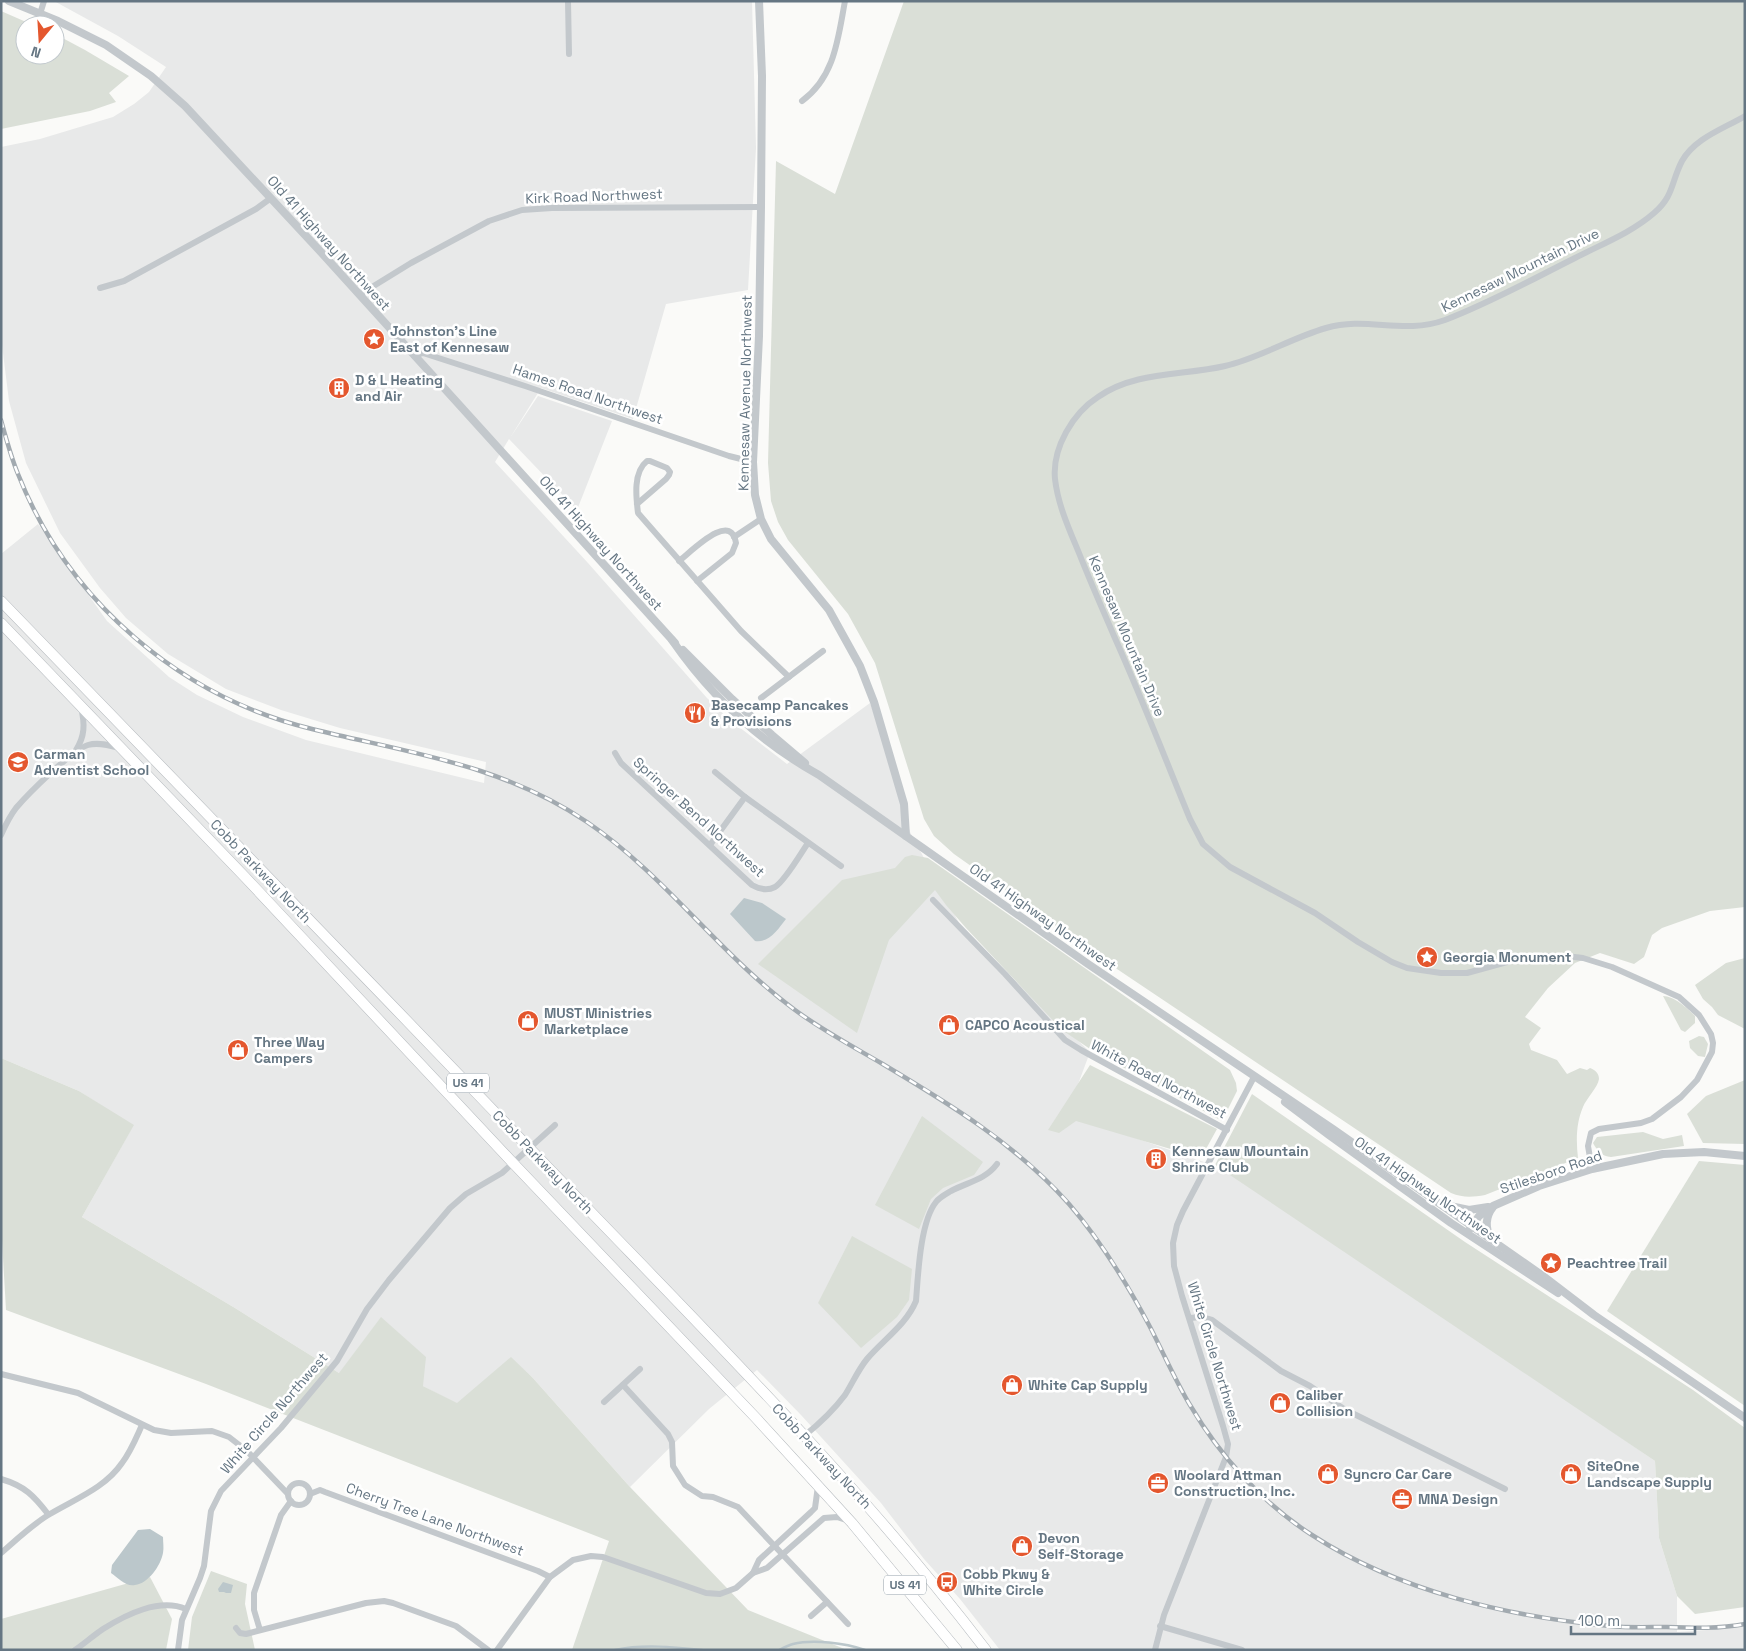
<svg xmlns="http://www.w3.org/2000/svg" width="1746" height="1651" font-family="'Space Grotesk',sans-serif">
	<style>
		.built { fill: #e8e9e9 }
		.green { fill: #dadfd7 }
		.water { fill: #bbc7cb }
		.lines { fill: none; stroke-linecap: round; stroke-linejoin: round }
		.stream { stroke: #bbc7cb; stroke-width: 2.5 }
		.primary-casing { stroke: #b5babe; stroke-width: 11 }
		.minor { stroke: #c3c8cc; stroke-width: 6 }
		.tertiary { stroke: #c3c8cc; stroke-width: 8 }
		.primary { stroke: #fff; stroke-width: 10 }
		.rail-casing { stroke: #a2aab0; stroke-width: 4.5 }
		.rail { stroke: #fff; stroke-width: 2.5; stroke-dasharray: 8; stroke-linecap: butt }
		.labels { text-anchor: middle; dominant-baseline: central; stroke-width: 5; stroke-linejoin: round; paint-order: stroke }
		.shield { fill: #fff; stroke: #939fa8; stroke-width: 1 }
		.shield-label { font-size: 12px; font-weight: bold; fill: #657683 }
		.street-label { font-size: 14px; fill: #657683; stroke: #fff }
		.poi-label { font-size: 14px; font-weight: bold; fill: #657683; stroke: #fff; text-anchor: start }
	</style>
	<rect width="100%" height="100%" fill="#fafaf8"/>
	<polygon class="built" points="54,1 752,1 756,148 748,290 666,304 633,419 541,388 510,438 538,396 612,421 577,510 509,439 495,462 588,563 707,698 730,720 787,764 870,703 886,747 910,832 964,932 1090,1052 1067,1114 1241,1175 1655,1461 1659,1538 1677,1596 1677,1632 1721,1629 1745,1625 1745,1650 1000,1650 960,1599 924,1559 881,1503 801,1415 757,1370 709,1409 630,1487 532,1377 511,1358 457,1404 423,1386 339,1373 235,1308 82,1217 133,1126 79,1091 1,1058 1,554 38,524 107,621 169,677 197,695 243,717 306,740 484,783 486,762 340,728 281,710 226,689 168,654 126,618 100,588 60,533 26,463 9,401 1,337 1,147 40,139 113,117 134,104 149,92 166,67 118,36"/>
	<g class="green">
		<path d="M 904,1 L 1745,1 L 1745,907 L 1710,911 L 1662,928 L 1652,935 L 1644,957 L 1634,964 L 1600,953 L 1575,963 L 1548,988 L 1525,1017 L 1541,1028 L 1529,1044 L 1531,1050 L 1557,1060 L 1567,1074 L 1580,1068 L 1587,1070 L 1590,1068 C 1595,1070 1599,1073 1599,1079 C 1598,1087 1586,1099 1583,1107 C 1576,1123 1576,1141 1578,1158 L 1485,1195 C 1473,1197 1463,1198 1451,1193 L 1117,969 L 954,854 L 934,836 L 924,819 L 875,663 L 848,614 L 788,540 L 778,522 L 771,501 L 768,463 L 776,161 L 835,194 Z"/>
		<polygon points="1,11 33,25 25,25 25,55 55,55 55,34 85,50 129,76 109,93 116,102 90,111 1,129"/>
		<polygon points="912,855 928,858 1230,1070 1236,1083 1237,1091 1222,1121 1093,1051 1062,1030 966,928 946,905 935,890 889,940 857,1033 758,964 842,880 895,868 905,857"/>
		<polygon points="1745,958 1745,1029 1718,1015 1712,1007 1703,999 1695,985 1726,963"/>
		<path d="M 1663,996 C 1674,996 1687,1008 1695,1016 L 1695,1023 L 1685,1032 L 1681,1030 Z"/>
		<polygon points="1699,1036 1704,1037 1708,1044 1705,1057 1698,1056 1690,1048 1689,1041"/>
		<polygon points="1,1058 79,1091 134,1125 82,1217 235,1308 339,1373 381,1317 426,1357 423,1386 457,1403 511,1357 532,1377 630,1487 748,1610 847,1650 572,1650 609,1541 206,1384 6,1310 1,1223"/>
		<polygon points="1090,1065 1217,1129 1201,1158 1076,1121 1059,1133 1048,1130"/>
		<polygon points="1745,1080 1745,1144 1703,1143 1687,1114 1706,1096"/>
		<polygon points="1252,1094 1465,1242 1693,1390 1745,1428 1745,1607 1695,1614 1677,1596 1659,1538 1655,1461 1215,1165"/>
		<polygon points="922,1116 983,1162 974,1175 943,1188 931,1199 919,1229 875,1205"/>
		<path d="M 1643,1132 L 1663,1139 L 1682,1135 L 1684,1146 L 1611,1157 C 1602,1156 1598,1152 1593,1143 L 1597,1137 Z"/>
		<polygon points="1699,1161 1745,1165 1745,1406 1607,1311"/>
		<polygon points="852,1236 912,1269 909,1300 897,1317 861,1348 818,1303"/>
		<polygon points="211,1571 247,1584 245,1604 255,1650 188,1650 192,1617"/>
		<polygon points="150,1577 172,1619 166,1650 1,1650 1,1619"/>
	</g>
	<g class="water">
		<path d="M 744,898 L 762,903 L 786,919 C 778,929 770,943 755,941 L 730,914 Z"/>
		<path d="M 150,1529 L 163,1537 C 163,1542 164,1548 163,1553 C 161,1565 148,1584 135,1585 C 126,1587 118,1578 111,1573 L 112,1565 L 138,1530 Z"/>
		<polygon points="223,1582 233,1585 231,1593 226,1593 224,1592 219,1592 218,1589"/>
	</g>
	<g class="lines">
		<g class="stream">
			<path d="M 615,1650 C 643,1644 673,1647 702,1650"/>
			<path d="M 779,1650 C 783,1648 789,1645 793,1644 C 813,1639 845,1643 865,1650"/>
		</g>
		<g class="primary-casing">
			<g id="primary">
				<path d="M 1,601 C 197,805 394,1006 589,1210 C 726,1352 866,1493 986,1650"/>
				<polyline points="1,623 244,876 513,1163 756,1418 852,1523 957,1650"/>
			</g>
		</g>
		<g class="minor">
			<polyline points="568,1 569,54"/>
			<polyline points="40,14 44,1"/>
			<path d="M 802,101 C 835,77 838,38 845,1"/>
			<polyline points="100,288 124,281 256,209 271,198"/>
			<polyline points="359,295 411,263 489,221 522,210 552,208 761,207"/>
			<polyline points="414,356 423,353 525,386 729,456 753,462"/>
			<path d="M 637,504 L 666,479 L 669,475 L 670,472 L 667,468 L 650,461 L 647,461 C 633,472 636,497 638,513 L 741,631 L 789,677"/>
			<polyline points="734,537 761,519"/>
			<path d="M 679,561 C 691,552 731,510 736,543 L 732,553 L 697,581"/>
			<polyline points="761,698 823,651"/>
			<path d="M 76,750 C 85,736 85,724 81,707"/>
			<path d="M 615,753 L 621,763 L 752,885 C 759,889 767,891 775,887 C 785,881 801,853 808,843"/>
			<polyline points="715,772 745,797 841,866"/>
			<path d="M 1,835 C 5,826 10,816 16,808 C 28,794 72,750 88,745 C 98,742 109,745 119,748"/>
			<polyline points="710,845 745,797"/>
			<polyline points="933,900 1005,974 1065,1040 1081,1050 1227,1130"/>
			<path d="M 1592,1169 L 1588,1146 L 1591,1133 L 1599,1129 L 1641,1123 L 1652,1119 L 1681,1097 L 1697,1080 L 1712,1052 L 1713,1043 L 1711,1034 L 1699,1015 L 1679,997 L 1612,967 L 1583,958 L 1566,956 L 1529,956 L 1467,973 L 1441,973 L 1407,968 L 1392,962 L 1358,942 L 1315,913 L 1230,867 L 1203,844 L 1190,819 C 1165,758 1141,696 1114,636 C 1102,608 1090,581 1079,553 C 1069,529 1058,505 1055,479 C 1052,448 1073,413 1098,397 C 1135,371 1182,376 1225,366 C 1260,358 1291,338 1326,328 C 1367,316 1403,335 1445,320 C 1490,303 1533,279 1575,258 C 1602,244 1631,233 1654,213 C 1674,196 1671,182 1682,161 C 1695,138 1723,129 1745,116"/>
			<polyline points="1190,1318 1201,1317 1212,1320 1281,1371 1310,1386 1344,1409 1505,1489"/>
			<polyline points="1,1374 78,1393 154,1430 171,1433 212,1431 229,1437 247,1451 288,1494"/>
			<polyline points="623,1385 668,1434 672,1442 673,1466 685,1485 702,1496 713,1497 738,1507 848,1624"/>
			<polyline points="604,1402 640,1369"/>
			<path d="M 804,1436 C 819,1424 833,1411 845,1395 C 852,1384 858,1370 867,1359 C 883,1340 906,1325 916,1301 C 918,1276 920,1222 936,1202 C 940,1197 946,1194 951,1191 C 968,1182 985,1180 997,1164"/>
			<path d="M 1,1479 C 25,1486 34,1496 48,1514"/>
			<circle cx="299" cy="1494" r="11"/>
			<polyline points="310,1494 320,1490 325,1492 538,1571 550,1577"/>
			<path d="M 1,1553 C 15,1541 34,1523 50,1514 C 75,1499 105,1488 122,1463 C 131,1451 136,1438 142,1425"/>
			<polyline points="753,1573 767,1568 824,1518 837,1517 846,1520"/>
			<polyline points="811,1616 827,1602"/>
			<polyline points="1160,1626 1242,1650"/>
			<polyline points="236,1628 240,1633 246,1634 366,1603 384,1601 393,1603 456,1626 488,1650"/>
			<polyline points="260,1630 254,1610 254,1593 281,1515 291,1501"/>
			<path d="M 75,1650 C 85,1643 94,1635 103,1629 C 127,1614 159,1598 186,1609"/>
			<polyline points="178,1650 182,1620 200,1578 204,1566 211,1511 221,1491 281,1428 337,1361 367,1309 389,1280 450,1208 466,1194 502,1173 555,1125"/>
			<polyline points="497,1650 550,1577 573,1560 591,1556 603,1557 706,1593 720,1594 736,1588 753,1573 759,1560 811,1512 815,1508 818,1486"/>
			<polyline points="1155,1650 1164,1615 1226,1457 1228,1444 1223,1426 1182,1296 1174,1266 1173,1243 1177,1225 1183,1211 1254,1077"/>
		</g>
		<g class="tertiary">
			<polyline points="9,1 58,21 106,45 151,76 185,106 319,250 675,643"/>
			<polyline points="759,1 762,76 761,207 759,336 753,462 755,495 761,519 771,539 829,610 860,666 874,702 904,804 906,836"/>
			<path d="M 672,640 C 710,695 760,742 819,775 L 1088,964 L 1333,1129 L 1543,1276 L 1594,1315 L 1745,1418"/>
			<polyline points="683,650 732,699 772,735 805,763"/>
			<polyline points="1285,1102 1329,1135 1451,1223 1558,1293"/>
			<polyline points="1445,1205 1469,1210 1488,1207"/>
			<polyline points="1469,1230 1479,1216 1493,1206 1539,1186 1592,1169 1663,1154 1704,1152 1745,1156"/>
			<path d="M 1491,1240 C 1485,1228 1485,1217 1493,1207"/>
		</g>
		<use href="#primary" class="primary"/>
		<g class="rail-casing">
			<path id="rail" d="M 1,420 C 6,438 11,457 18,474 C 68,601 180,697 312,729 C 409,753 501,764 587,822 C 665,875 719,954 795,1010 C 822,1030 852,1046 881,1063 C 948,1103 1016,1144 1069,1204 C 1101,1241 1126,1282 1149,1325 C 1163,1352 1175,1380 1190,1405 C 1220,1456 1262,1503 1312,1535 C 1398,1591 1509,1617 1610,1626 C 1629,1628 1648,1627 1666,1627 C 1693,1628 1719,1629 1745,1624"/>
		</g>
		<use href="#rail" class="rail"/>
	</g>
	<defs>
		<g id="sight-disc" transform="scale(1.125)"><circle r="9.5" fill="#e4572e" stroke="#fff"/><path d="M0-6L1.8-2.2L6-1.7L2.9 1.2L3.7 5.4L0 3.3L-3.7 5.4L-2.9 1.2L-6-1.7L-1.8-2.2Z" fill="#fff"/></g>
		<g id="building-disc" transform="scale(1.125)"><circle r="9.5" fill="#e4572e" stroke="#fff"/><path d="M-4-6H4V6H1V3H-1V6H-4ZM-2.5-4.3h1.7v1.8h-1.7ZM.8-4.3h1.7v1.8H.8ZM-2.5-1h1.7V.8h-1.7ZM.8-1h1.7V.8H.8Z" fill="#fff"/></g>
		<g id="restaurant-disc" transform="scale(1.125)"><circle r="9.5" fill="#e4572e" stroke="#fff"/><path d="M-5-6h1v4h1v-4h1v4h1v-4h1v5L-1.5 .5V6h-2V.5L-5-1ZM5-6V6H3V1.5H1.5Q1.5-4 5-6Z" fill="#fff"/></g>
		<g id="school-disc" transform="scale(1.125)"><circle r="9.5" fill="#e4572e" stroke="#fff"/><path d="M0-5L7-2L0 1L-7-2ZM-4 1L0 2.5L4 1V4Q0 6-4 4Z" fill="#fff"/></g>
		<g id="shop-disc" transform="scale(1.125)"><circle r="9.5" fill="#e4572e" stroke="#fff"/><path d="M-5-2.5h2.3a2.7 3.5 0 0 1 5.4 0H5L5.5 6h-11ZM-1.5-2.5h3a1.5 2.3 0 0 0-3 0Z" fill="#fff"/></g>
		<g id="office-disc" transform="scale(1.125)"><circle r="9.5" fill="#e4572e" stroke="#fff"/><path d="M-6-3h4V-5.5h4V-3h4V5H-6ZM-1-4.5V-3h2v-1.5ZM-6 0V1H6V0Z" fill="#fff"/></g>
		<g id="bus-disc" transform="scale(1.125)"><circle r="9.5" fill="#e4572e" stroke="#fff"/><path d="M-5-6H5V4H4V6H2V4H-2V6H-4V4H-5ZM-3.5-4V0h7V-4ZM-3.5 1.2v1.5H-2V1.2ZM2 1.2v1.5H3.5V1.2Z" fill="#fff"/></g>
	</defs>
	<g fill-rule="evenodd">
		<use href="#sight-disc" x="374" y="339"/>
		<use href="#building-disc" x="339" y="388"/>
		<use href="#restaurant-disc" x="695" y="713"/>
		<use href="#school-disc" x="18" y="762"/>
		<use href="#sight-disc" x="1427" y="957"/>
		<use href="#shop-disc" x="528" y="1021"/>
		<use href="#shop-disc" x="949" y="1025"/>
		<use href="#shop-disc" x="238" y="1050"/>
		<use href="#building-disc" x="1156" y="1159"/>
		<use href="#sight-disc" x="1551" y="1263"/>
		<use href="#shop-disc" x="1012" y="1385"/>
		<use href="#shop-disc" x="1280" y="1403"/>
		<use href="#shop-disc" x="1328" y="1474"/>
		<use href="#shop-disc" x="1571" y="1474"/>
		<use href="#office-disc" x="1158" y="1483"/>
		<use href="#office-disc" x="1402" y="1499"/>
		<use href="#shop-disc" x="1022" y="1546"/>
		<use href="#bus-disc" x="947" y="1582"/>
	</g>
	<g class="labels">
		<g class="shield">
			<rect x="447" y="1073.5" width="42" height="19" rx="4"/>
			<rect x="884" y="1575.5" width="42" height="19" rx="4"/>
		</g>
		<g class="shield-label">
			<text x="468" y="1083">US 41</text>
			<text x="905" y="1585">US 41</text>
		</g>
		<g class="street-label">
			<text transform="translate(594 196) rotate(-2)">Kirk Road Northwest</text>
			<text transform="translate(329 243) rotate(48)">Old 41 Highway Northwest</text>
			<text transform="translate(1520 270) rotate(-26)">Kennesaw Mountain Drive</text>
			<text transform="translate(745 393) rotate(-89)">Kennesaw Avenue Northwest</text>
			<text transform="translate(588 394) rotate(19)">Hames Road Northwest</text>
			<text transform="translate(601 543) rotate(48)">Old 41 Highway Northwest</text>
			<text transform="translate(1127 636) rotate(67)">Kennesaw Mountain Drive</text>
			<text transform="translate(699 817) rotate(42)">Springer Bend Northwest</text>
			<text transform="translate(261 871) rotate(46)">Cobb Parkway North</text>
			<text transform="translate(1043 917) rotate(35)">Old 41 Highway Northwest</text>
			<text transform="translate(1159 1079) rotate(28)">White Road Northwest</text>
			<text transform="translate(543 1162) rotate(46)">Cobb Parkway North</text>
			<text transform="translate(1551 1172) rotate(-19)">Stilesboro Road</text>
			<text transform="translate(1428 1190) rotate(35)">Old 41 Highway Northwest</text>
			<text transform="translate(1215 1356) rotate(73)">White Circle Northwest</text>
			<text transform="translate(274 1413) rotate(-49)">White Circle Northwest</text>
			<text transform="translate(822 1456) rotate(47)">Cobb Parkway North</text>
			<text transform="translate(435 1519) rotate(20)">Cherry Tree Lane Northwest</text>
		</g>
		<g class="poi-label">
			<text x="390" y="331">Johnston's Line<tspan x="390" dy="16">East of Kennesaw</tspan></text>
			<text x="355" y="380">D &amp; L Heating<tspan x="355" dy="16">and Air</tspan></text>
			<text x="711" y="705">Basecamp Pancakes<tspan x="711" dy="16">&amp; Provisions</tspan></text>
			<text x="34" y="754">Carman<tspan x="34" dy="16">Adventist School</tspan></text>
			<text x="1443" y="957">Georgia Monument</text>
			<text x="544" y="1013">MUST Ministries<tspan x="544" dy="16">Marketplace</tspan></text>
			<text x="965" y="1025">CAPCO Acoustical</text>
			<text x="254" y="1042">Three Way<tspan x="254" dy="16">Campers</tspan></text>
			<text x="1172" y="1151">Kennesaw Mountain<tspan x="1172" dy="16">Shrine Club</tspan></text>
			<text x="1567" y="1263">Peachtree Trail</text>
			<text x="1028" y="1385">White Cap Supply</text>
			<text x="1296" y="1395">Caliber<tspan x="1296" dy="16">Collision</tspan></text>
			<text x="1587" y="1466">SiteOne<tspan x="1587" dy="16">Landscape Supply</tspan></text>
			<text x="1344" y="1474">Syncro Car Care</text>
			<text x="1174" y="1475">Woolard Attman<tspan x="1174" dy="16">Construction, Inc.</tspan></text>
			<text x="1418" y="1499">MNA Design</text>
			<text x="1038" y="1538">Devon<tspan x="1038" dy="16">Self-Storage</tspan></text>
			<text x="963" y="1574">Cobb Pkwy &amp;<tspan x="963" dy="16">White Circle</tspan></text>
		</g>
	</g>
	<rect width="1746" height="1651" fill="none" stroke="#657683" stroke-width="5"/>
	<g transform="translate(40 40) rotate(198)"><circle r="24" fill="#ffffff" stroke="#c1c8cd"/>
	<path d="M0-4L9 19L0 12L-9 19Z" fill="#e4572e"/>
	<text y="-8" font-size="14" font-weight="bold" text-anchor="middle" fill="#657683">N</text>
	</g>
	<path d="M1571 1626v8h124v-8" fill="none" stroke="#657683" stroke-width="2.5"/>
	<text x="1578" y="1626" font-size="15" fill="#657683" stroke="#ffffff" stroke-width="4" paint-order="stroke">100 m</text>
</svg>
